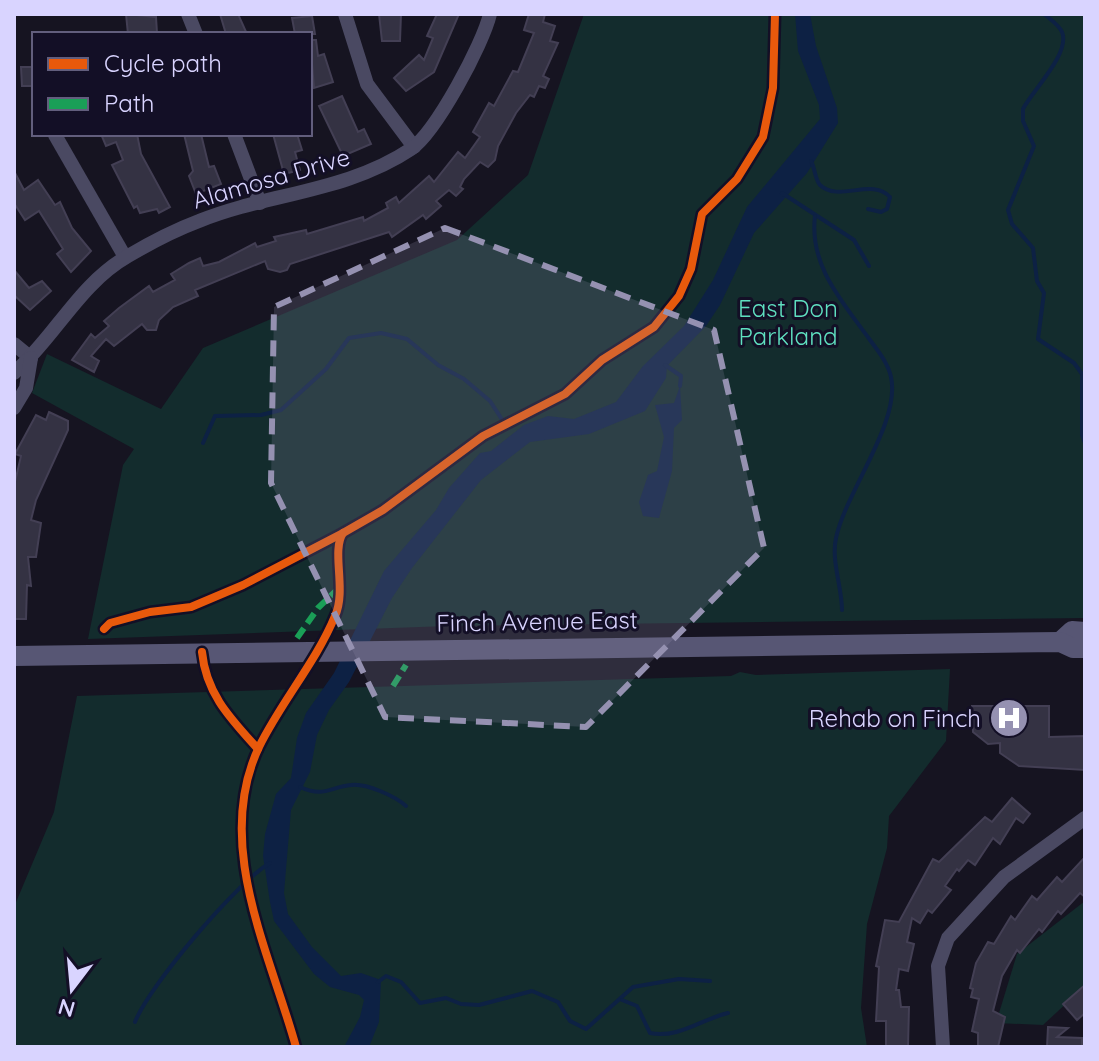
<svg xmlns="http://www.w3.org/2000/svg" width="1099" height="1061" font-family="Quicksand,sans-serif">
	<style>
		.green { fill: #132c2d }
		.water { fill: #0d2144 }
		.lines { fill: none; stroke-linecap: round; stroke-linejoin: round }
		.stream { stroke: #0d2144; stroke-width: 4 }
		.building { fill: #343243; stroke: #433f54; stroke-width: 2 }
		.minor { stroke: #4a4962; stroke-width: 14 }
		.secondary { stroke: #575674; stroke-width: 20 }
		.quiet { stroke: #1a9f57; stroke-width: 6; stroke-dasharray: 12 6; stroke-linecap: butt }
		.cycleway-casing { stroke: #130f26; stroke-width: 13 }
		.cycleway { stroke: #e8590c; stroke-width: 8 }
		.marked { fill: #9591b1; fill-opacity: 0.2; stroke: #9591b1; stroke-width: 6; stroke-dasharray: 16 10; stroke-linejoin: round }
		.labels { text-anchor: middle; dominant-baseline: central; stroke-width: 6; stroke-linejoin: round; paint-order: stroke }
		.street-label { font-size: 24px; fill: #d9d4ff; stroke: #130f26 }
		.park-label { font-size: 24px; fill: #5fe0c0; stroke: #130f26 }
		.poi-label { font-size: 24px; fill: #d9d4ff; stroke: #130f26; text-anchor: end }
	</style>
	<rect width="100%" height="100%" fill="#161421"/>
	<g class="green">
		<polygon points="584,14 1085,14 1085,618 448,626 88,639 123,465 134,449 32,393 47,354 161,409 203,348 457,240 528,175"/>
		<polygon points="950,669 946,741 889,816 887,848 867,924 861,1008 867,1047 14,1047 14,907 54,812 77,696 731,676 740,672 756,675"/>
		<polygon points="1085,901 1085,986 1043,1025 996,1023 1017,954"/>
	</g>
	<g class="water">
		<polygon points="795,14 810,14 816,46 837,108 838,123 807,173 754,233 720,305 706,326 667,366 666,378 645,411 589,434 530,442 481,480 412,568 392,598 349,682 329,710 317,735 310,772 291,810 284,893 288,914 312,947 341,976 361,973 381,980 379,1022 369,1047 344,1047 360,1017 364,1000 359,995 330,987 314,974 274,921 270,902 263,856 265,834 276,794 291,778 297,738 306,713 334,673 384,571 436,510 449,488 480,453 491,451 524,425 548,416 574,419 616,402 643,366 684,326 713,280 747,207 820,119 819,105 798,51"/>
		<polygon points="680,386 682,420 674,428 672,471 659,518 643,516 639,502 648,475 657,471 664,437 655,405 674,403"/>
	</g>
	<g class="lines">
		<g class="stream">
			<path d="M 1044,14 C 1050,19 1059,25 1062,32 C 1071,53 1032,91 1023,109 L 1023,121 L 1034,146 L 1008,210 L 1012,224 L 1033,248 L 1037,281 L 1044,293 L 1038,339 L 1074,363 L 1085,378"/>
			<path d="M 811,161 C 815,168 815,180 820,185 C 839,203 872,177 890,197 L 887,209 L 881,212 L 868,209"/>
			<polyline points="782,193 854,240 869,266"/>
			<path d="M 815,216 C 809,266 842,301 870,340 C 878,351 888,363 891,377 C 901,422 846,491 836,538 C 831,561 842,587 842,610"/>
			<polyline points="665,365 681,376 680,386"/>
			<polyline points="1082,376 1082,435 1085,443"/>
			<polyline points="203,443 215,416 261,415 281,410 326,369 349,338 381,333 407,339 438,365 464,379 490,401 503,421"/>
			<path d="M 300,787 C 324,798 330,787 351,785 C 366,783 395,796 406,806"/>
			<polyline points="378,982 386,976 401,982 420,1003 446,998 461,1004 479,1005 532,991 558,1002 570,1021 586,1029 633,987 679,979 710,981"/>
			<path d="M 622,1000 L 637,1006 L 650,1033 C 678,1039 702,1019 728,1013"/>
			<path d="M 135,1022 C 149,986 237,882 270,863"/>
		</g>
	</g>
	<g class="building">
		<polygon points="126,14 156,17 157,33 128,34"/>
		<polygon points="220,14 238,14 247,34 226,34"/>
		<polygon points="379,14 401,14 400,41 382,41"/>
		<polygon points="437,14 459,14 434,72 406,91 394,78 419,55 424,60 433,38 427,36"/>
		<polygon points="529,14 545,14 543,22 555,26 550,41 558,43 543,76 549,79 545,88 539,86 534,97 530,95 516,113 498,146 495,160 488,167 480,162 464,179 460,187 463,189 456,196 449,190 436,201 441,206 426,219 423,215 392,237 389,232 290,264 287,270 280,272 268,269 265,261 195,290 198,296 173,307 159,320 156,330 147,330 142,324 114,346 106,339 91,356 99,361 94,372 72,360 91,334 95,338 109,326 104,321 119,308 149,286 153,292 175,280 171,274 189,263 200,258 203,266 219,262 255,243 257,247 276,241 274,237 306,230 307,234 363,217 364,221 388,208 386,203 396,197 399,203 429,176 434,182 458,152 465,158 480,137 473,132 489,103 494,106 513,71 518,72 534,33 524,30"/>
		<polygon points="312,16 315,34 295,34 292,18"/>
		<polygon points="310,40 316,40 318,56 324,54 333,82 314,88"/>
		<polygon points="21,67 34,67 34,86 22,86"/>
		<polygon points="342,96 358,132 364,129 371,144 343,156 319,106"/>
		<polygon points="101,134 137,134 141,154 170,207 159,213 157,209 140,213 137,206 134,208 112,165 123,160 116,142 106,146"/>
		<polygon points="184,134 201,134 209,167 214,166 221,184 196,194 189,176 193,171"/>
		<polygon points="273,134 297,134 302,150 295,152 300,170 284,174"/>
		<polygon points="14,171 24,190 38,180 55,205 60,202 72,228 91,251 71,272 57,254 63,249 39,211 25,220 14,203"/>
		<polygon points="14,270 29,288 42,281 51,291 30,310 14,295"/>
		<polygon points="49,412 68,421 68,430 36,500 31,520 41,523 36,557 28,557 31,586 27,585 26,619 14,619 14,486 21,456 15,454 36,415 46,420"/>
		<polygon points="972,706 1049,706 1049,737 1085,736 1085,770 1019,766 1000,753 1000,743 988,744 973,732"/>
		<polygon points="1012,798 1030,814 1023,823 1016,818 1000,844 993,838 975,865 968,860 959,871 957,869 945,886 951,890 932,913 928,910 920,923 912,918 907,942 914,944 908,971 899,969 896,990 899,990 901,1007 909,1007 908,1047 886,1047 886,1021 876,1021 879,967 876,966 885,920 899,922 933,859 939,862 985,817 992,822"/>
		<polygon points="1085,857 1085,897 1080,893 1061,914 1058,911 1042,932 1039,929 1020,953 1017,950 1002,976 993,1011 1005,1017 998,1047 978,1047 978,1033 972,1031 979,999 971,997 973,989 970,988 976,963 988,942 994,944 1011,916 1015,920 1032,896 1037,900 1057,877 1062,882"/>
		<polygon points="1085,985 1085,1013 1077,1020 1063,1004"/>
		<polygon points="1048,1027 1068,1028 1057,1037 1082,1038 1082,1047 1047,1047"/>
	</g>
	<g class="lines">
		<g class="minor">
			<polyline points="188,14 196,34"/>
			<polyline points="345,14 367,84 414,147"/>
			<polyline points="234,134 260,203"/>
			<polyline points="55,135 125,257"/>
			<polyline points="14,344 31,358"/>
			<path d="M 14,373 C 55,337 79,284 128,256 C 150,243 175,230 199,221 C 268,193 347,192 411,149 C 436,132 483,44 490,14"/>
			<polyline points="14,408 26,388 31,358"/>
			<polyline points="943,1047 938,966 948,938 1004,877 1085,818"/>
		</g>
		<g class="secondary">
			<polyline points="1060,642 1072,631 1085,632"/>
			<polyline points="14,656 1060,642 1073,648 1085,648"/>
		</g>
		<g class="quiet">
			<polyline points="297,638 318,608 339,588"/>
			<polyline points="393,686 406,665"/>
		</g>
		<g class="cycleway-casing">
			<g id="cycleway">
				<polyline points="104,629 110,623 150,612 191,607 243,585 343,533 383,510 483,436 565,394 602,360 654,327 679,296 691,269 702,214 737,179 763,137 773,88 775,14"/>
				<path d="M 202,652 C 206,694 231,719 258,749"/>
				<path d="M 296,1047 C 270,953 213,844 259,747 C 281,702 316,662 335,616 C 347,590 331,551 343,533"/>
			</g>
		</g>
		<use href="#cycleway" class="cycleway"/>
	</g>
	<path class="marked" d="M 445,228 L 714,330 L 764,548 L 586,727 L 385,717 L 271,483 L 274,307 Z"/>
	<defs>
		<g id="hospital-disc" transform="scale(2)"><circle r="9.5" fill="#9591b1" stroke="#130f26"/><path d="M-5-5h3v3.5h4V-5h3V5h-3V1.5h-4V5h-3Z" fill="#fff"/></g>
	</defs>
	<g fill-rule="evenodd">
		<use href="#hospital-disc" x="1009" y="718"/>
	</g>
	<g class="labels">
		<g class="street-label">
			<text transform="translate(271 178) rotate(-16)">Alamosa Drive</text>
			<text transform="translate(537 621) rotate(-1)">Finch Avenue East</text>
		</g>
		<g class="park-label">
			<text x="788" y="308">East Don<tspan x="788" dy="28">Parkland</tspan></text>
		</g>
		<g class="poi-label">
			<text x="981" y="718">Rehab on Finch</text>
		</g>
	</g>
	<rect width="1099" height="1061" fill="none" stroke="#d9d4ff" stroke-width="32"/>
	<rect x="32" y="32" width="280" height="104" fill="#130f26" stroke="#625e7d" stroke-width="2"/>
	<rect x="48" y="58" width="40" height="12" fill="#e8590c" stroke="#625e7d" stroke-width="2"/>
	<text x="104" y="72" font-size="24" fill="#d9d4ff">Cycle path</text>
	<rect x="48" y="98" width="40" height="12" fill="#1a9f57" stroke="#625e7d" stroke-width="2"/>
	<text x="104" y="112" font-size="24" fill="#d9d4ff">Path</text>
	<g transform="translate(72 989) rotate(196)" stroke="#130f26" stroke-width="6" paint-order="stroke">
	<path d="M0-6L14 30L0 20L-14 30Z" fill="#d9d4ff"/>
	<text y="-12" font-size="22" font-weight="bold" text-anchor="middle" fill="#d9d4ff">N</text>
	</g>
</svg>
